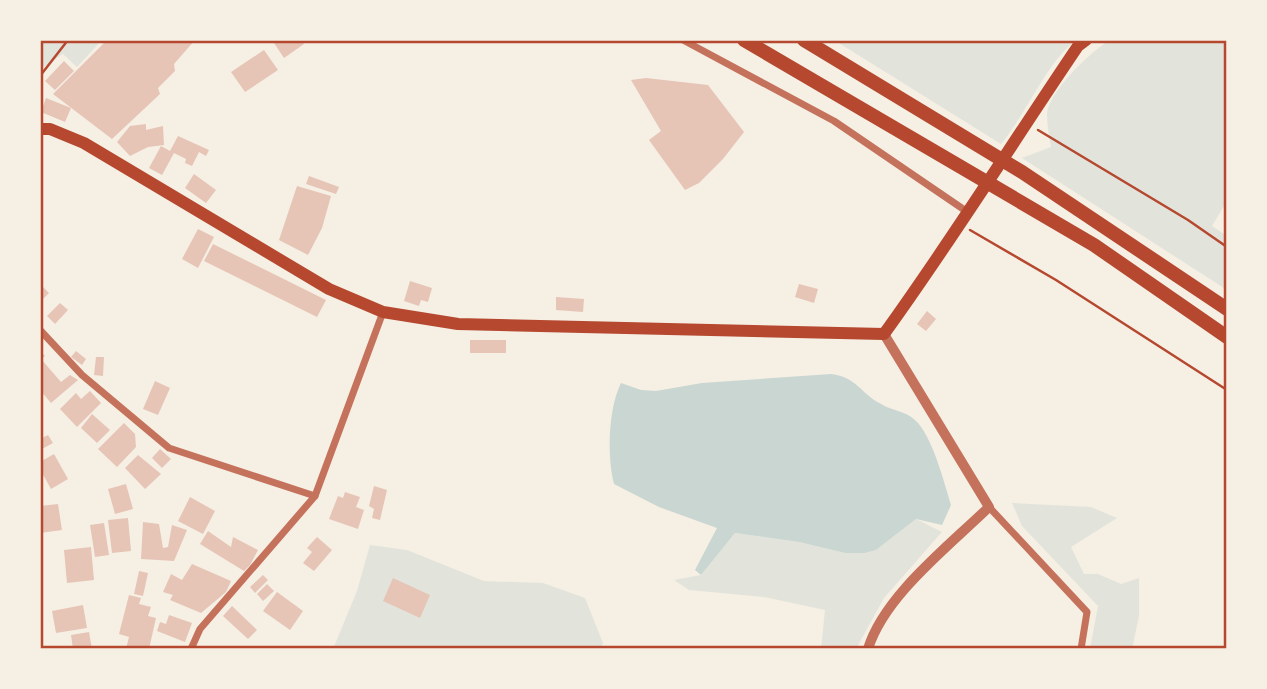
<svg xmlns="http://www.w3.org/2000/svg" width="1267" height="689" font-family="'Roboto Serif',serif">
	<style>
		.green { fill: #e2e4dc }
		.water { fill: #c9d6d2 }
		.building { fill: #e6c5b7 }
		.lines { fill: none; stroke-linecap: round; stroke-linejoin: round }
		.path { stroke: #b5482f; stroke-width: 2.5 }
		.minor { stroke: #c5725c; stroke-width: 7 }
		.tertiary { stroke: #c5725c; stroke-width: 10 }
		.secondary { stroke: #b5482f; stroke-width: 12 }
		.trunk { stroke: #b5482f; stroke-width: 14 }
		.neatline { fill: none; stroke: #b5482f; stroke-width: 2.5 }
	</style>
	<rect width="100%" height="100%" fill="#f6efe4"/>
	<g class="green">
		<polygon points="40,40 102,40 77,67 63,54 40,69"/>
		<path d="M 834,40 L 1076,40 C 1046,63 1027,113 1001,144 Z"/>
		<path d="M 1110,40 L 1227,40 L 1227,201 L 1212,226 L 1227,236 L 1227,290 L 1022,158 L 1051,147 C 1049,136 1047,124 1047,114 C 1049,91 1091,51 1110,40 Z"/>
		<polygon points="1012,503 1091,507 1117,518 1071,547 1084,574 1098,574 1121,584 1139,578 1139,616 1132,649 1090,649 1098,606 1022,526"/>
		<polygon points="916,519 942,532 884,598 856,649 821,649 825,610 764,597 689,590 674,580 701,575 735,533 799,542 845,553 865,553 876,550"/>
		<polygon points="370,545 407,550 484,581 543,583 585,598 603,643 601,649 333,649 357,591"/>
	</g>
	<path class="water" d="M 831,374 C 857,377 861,394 881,404 C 892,411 904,410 915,420 C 932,435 944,482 951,505 L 942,525 L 916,519 L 876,550 L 865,553 L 845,553 L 799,542 L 735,533 L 701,575 L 695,570 L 717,528 L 659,507 L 614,484 C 607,457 608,409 621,383 L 641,390 L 656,391 L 702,383 Z"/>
	<g class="building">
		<polygon points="107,40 195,40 174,64 175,71 158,88 160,94 112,139 53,94"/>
		<polygon points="272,40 301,40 304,44 284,58"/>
		<polygon points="264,50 278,70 245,92 231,72"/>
		<polygon points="64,61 74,71 55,90 45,81"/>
		<polygon points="646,78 708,85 744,132 723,159 699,183 685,190 649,140 661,131 631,80"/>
		<polygon points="46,98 71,108 65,122 41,112"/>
		<polygon points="146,124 146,130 163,126 164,145 148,147 130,156 117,142 130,126"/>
		<polygon points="178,136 209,150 206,156 199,152 192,166 185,163 186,159 174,153 162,175 149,168 161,146 170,151"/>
		<polygon points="194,174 216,190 206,203 185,188"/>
		<polygon points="309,176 339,187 336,194 306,184"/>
		<polygon points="297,186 331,196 322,228 308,255 279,240"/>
		<polygon points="198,229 214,237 198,268 182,259"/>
		<polygon points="213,244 326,300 317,317 204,261"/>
		<polygon points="410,281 432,288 428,302 421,300 419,306 404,301"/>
		<polygon points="40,284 49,293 40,302"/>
		<polygon points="799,284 818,289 814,303 795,297"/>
		<polygon points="556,297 584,299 583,312 556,310"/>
		<polygon points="60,303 68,310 55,324 47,316"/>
		<polygon points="927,311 936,319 926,331 917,324"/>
		<rect x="470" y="340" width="36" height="13"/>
		<polygon points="40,351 45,356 41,359 61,382 70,375 78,380 51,403 40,390"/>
		<polygon points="76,351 86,359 82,365 71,357"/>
		<polygon points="96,357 104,357 103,376 94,375"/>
		<polygon points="155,381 170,388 158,415 143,409"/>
		<polygon points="90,391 101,403 77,427 60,409 76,393 81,399"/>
		<polygon points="92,414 110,430 97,443 81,428"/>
		<polygon points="124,423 135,434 136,447 117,467 98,449"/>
		<polygon points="48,435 53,443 40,450 40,439"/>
		<polygon points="160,449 171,459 162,468 152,458"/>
		<polygon points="54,454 68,479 51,489 40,469 40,462"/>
		<polygon points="138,455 161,474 145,489 125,468"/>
		<polygon points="126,484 133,509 115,514 108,489"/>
		<polygon points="374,486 387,490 380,520 372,518 374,509 369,506"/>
		<polygon points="345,492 360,497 356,507 364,510 358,529 329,519 338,496 343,498"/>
		<polygon points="190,497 215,511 203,534 178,521"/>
		<polygon points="58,504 62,530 40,533 40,506"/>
		<polygon points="128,518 131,551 112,553 108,520"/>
		<polygon points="143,522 159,524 163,548 168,547 172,525 187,530 174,561 141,559"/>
		<polygon points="104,523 109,555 95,557 90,525"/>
		<polygon points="208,531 231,547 233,537 258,550 250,565 244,571 200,544"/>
		<polygon points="317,537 332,550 314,571 303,563 312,552 307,548"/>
		<polygon points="91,547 94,580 67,583 64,550"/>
		<polygon points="192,564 231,581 226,592 201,613 170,600 173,595 163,592 171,574 182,580"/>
		<polygon points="139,571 148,573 143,596 134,594"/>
		<polygon points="263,575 268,580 255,593 250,587"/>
		<polygon points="393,578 430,595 420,618 383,601"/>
		<polygon points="267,584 274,591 263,601 257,594"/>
		<polygon points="277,592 303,611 290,630 263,611"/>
		<polygon points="129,595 141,598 139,604 151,607 148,616 156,618 149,649 126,649 129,637 119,634"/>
		<polygon points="83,605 87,628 56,633 52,611"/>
		<polygon points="232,606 257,630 248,639 223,616"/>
		<polygon points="169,615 192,623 185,642 157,631 160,622 166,624"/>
		<polygon points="89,632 92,649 73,649 71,635"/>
	</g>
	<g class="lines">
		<g class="path">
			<polyline points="40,76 68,40"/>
			<polyline points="1038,130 1188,220 1227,247"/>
			<polyline points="970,230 1056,280 1227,390"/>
		</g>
		<g class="minor">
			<polyline points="683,40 834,121 969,213"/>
			<polyline points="40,330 82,375 169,448 315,496"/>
			<polyline points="989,507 1087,612 1081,649"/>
			<polyline points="191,649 200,629 315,496 383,312"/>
		</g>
		<path class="tertiary" d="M 868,649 C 884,596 949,546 989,507 L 884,334"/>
		<path class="secondary" d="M 40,129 L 50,129 L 84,143 L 329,289 L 383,312 L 458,324 L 884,334 C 952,240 1013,142 1078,46 L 1086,40"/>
		<g class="trunk">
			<polyline points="744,40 1094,245 1227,337"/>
			<polyline points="804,40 1022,172 1227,309"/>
		</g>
	</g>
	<rect width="1267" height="689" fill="none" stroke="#f6efe4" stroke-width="84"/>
	<rect x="42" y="42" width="1183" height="605" class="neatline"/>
</svg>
